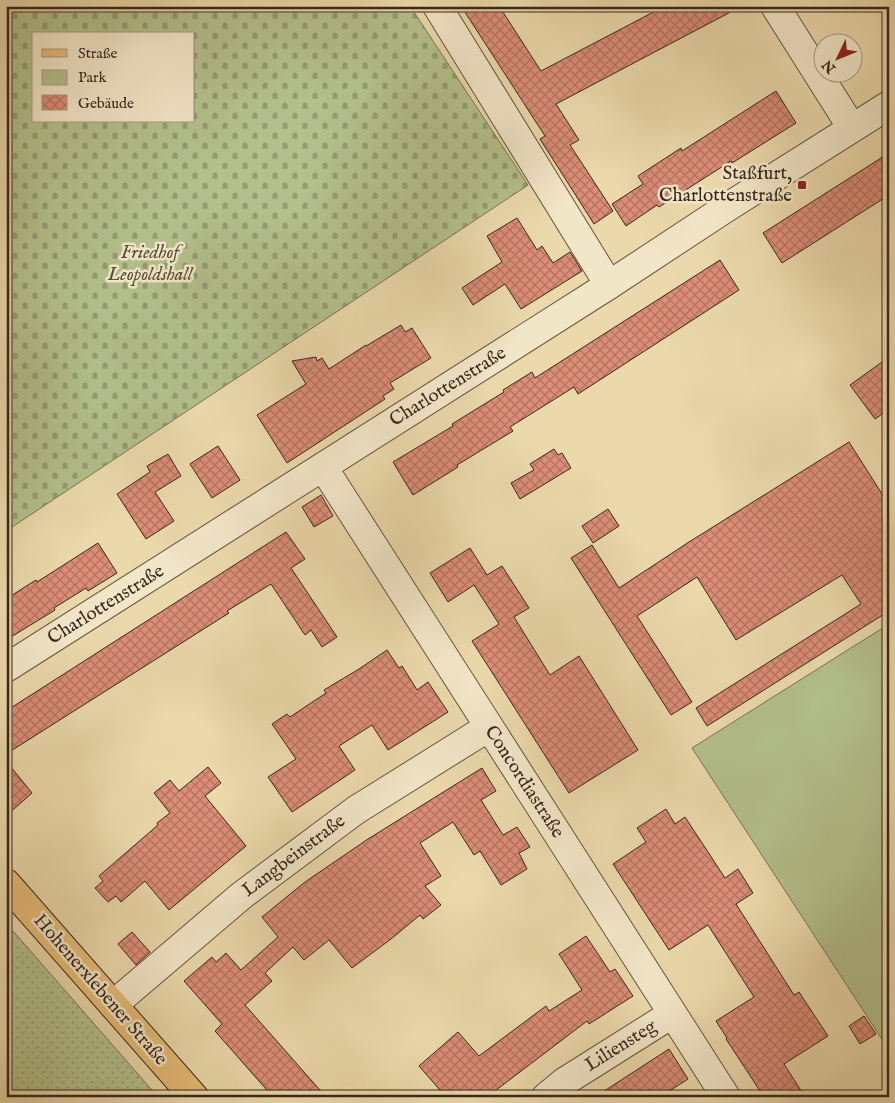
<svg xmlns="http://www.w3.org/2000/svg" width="895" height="1103" font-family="'IM FELL English',serif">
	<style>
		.green { fill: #b3c08c; stroke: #767454 }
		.cemetery { fill: url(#cemetery-stones); stroke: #767454; fill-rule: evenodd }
		.garden { fill: url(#garden-dots); stroke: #767454 }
		.building { fill: url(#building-cross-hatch); stroke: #38281c }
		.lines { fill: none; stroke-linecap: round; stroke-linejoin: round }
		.minor-casing { stroke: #655440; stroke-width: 30 }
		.major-casing { stroke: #38281c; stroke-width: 30 }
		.minor { stroke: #f2e6c8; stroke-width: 28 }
		.major { stroke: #e6bc76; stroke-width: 28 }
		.poi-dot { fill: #8f2418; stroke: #f2e6c8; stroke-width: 2 }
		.labels { text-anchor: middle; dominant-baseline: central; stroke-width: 5; stroke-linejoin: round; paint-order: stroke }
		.poi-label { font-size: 19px; fill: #38281c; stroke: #f2e6c8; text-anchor: end }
		.park-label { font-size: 19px; font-style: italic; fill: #574e38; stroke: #f2e6c8 }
		.street-label { font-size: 19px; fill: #38281c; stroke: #f2e6c8 }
	</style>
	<defs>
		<pattern id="cemetery-stones" width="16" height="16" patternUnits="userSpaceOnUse" patternTransform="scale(1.25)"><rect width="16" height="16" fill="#b3c08c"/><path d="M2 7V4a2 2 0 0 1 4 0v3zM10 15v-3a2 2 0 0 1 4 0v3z" fill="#939c72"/></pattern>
		<pattern id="garden-dots" width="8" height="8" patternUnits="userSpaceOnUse" patternTransform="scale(1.25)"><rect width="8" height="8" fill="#b3c08c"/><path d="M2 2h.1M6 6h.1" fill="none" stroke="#939c72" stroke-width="1.8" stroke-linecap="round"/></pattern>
		<pattern id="building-cross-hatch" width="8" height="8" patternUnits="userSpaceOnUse" patternTransform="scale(1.25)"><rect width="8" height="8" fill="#dc8d77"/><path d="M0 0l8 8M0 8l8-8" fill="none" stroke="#b37361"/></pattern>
	</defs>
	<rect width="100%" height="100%" fill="#ebd9ab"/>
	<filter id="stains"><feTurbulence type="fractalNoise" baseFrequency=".004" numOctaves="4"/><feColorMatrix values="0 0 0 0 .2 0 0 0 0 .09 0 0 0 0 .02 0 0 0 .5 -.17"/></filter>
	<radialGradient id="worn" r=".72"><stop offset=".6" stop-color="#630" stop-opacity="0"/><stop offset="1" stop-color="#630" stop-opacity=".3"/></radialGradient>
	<polygon class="green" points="889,624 889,1050 692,748"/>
	<path class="cemetery" d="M 6,6 L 410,6 L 528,185 L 6,531 ZM 34,34 L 194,34 L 194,121 L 34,121 Z"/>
	<polygon class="garden" points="6,923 158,1097 6,1097"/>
	<g class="building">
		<polygon points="461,6 499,6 541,71 665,6 742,6 556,104 579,140 570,145 613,211 594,224 540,139 545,136"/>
		<polygon points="776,91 796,123 732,163 731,161 659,207 657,205 626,226 612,204 643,184 638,176 681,148 682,151"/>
		<polygon points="889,153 889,195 782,263 763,233"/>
		<polygon points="517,218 537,250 542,246 553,263 570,252 582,271 521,309 505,284 473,305 462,288 502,262 487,236"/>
		<polygon points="720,260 739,290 578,394 574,387 510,427 513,431 457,465 458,467 413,495 393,462 453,426 452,424 504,392 503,390 532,372 535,378"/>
		<polygon points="401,325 405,332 412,328 431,358 390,383 394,389 383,396 385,399 287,463 257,415 306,384 292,361 316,357 317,361 322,358 329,369 366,345 366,346"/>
		<polygon points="889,357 889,409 875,419 850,385"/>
		<polygon points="849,442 889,505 889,611 707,726 696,708 861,604 842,575 736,640 697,577 637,616 692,702 671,715 571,558 592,545 619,588 689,542"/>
		<polygon points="218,446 240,480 212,498 190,464"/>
		<polygon points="554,449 558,455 562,453 571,468 520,499 511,483 534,470 530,464"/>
		<polygon points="168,454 181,476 155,492 174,521 146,539 117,494 150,472 147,466"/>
		<polygon points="321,495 333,516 314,527 302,507"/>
		<polygon points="608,509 619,526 593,543 582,526"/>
		<polygon points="286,532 305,559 291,568 337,637 322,647 311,630 305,635 271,584 227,611 229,613 6,754 6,711"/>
		<polygon points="98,543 117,573 88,591 86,588 54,608 55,610 6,640 6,599 36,580 37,582"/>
		<polygon points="470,548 487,575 502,566 529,608 514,617 550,675 579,656 638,750 569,793 472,641 499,624 474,585 448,602 430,573"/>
		<polygon points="387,650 399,668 402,666 417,690 428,682 448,712 388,750 372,725 339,746 355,770 292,812 268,777 296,759 272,724 287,714 290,717 326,693 324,690 359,669"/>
		<polygon points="6,761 32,793 6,816"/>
		<polygon points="208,767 221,783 205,796 246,846 169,910 145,881 121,902 116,896 108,902 95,888 103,881 99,876 158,825 157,823 170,813 154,793 170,780 179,791"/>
		<polygon points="482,768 496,791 481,800 503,835 517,827 530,847 519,853 527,869 501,885 480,851 474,855 453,822 420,843 441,876 425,886 441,905 423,919 420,915 391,939 352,968 329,940 304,960 293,947 265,973 272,981 245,1005 326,1097 273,1097 215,1031 222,1024 184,981 212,957 216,962 226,953 241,970 278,937 262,917 305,882 368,839"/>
		<polygon points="666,809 675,824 685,817 725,878 738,869 753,893 736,904 794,995 799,992 828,1036 784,1064 805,1097 764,1097 726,1039 727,1038 716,1021 754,997 708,925 669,950 613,864 646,842 637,828"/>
		<polygon points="132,932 150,952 136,965 118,944"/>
		<polygon points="586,936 610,972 615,969 633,996 589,1024 587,1021 487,1097 446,1097 419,1066 458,1032 479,1056 546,1006 549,1011 582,990 559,954"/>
		<polygon points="864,1016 876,1034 860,1044 849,1026"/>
		<polygon points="669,1049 688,1079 660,1097 595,1097"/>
	</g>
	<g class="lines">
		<g class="minor-casing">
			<g id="minor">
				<polyline points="437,6 609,285"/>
				<polyline points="775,6 852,128"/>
				<polyline points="323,467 726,1097"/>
				<polyline points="6,668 609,285 726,208 889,105"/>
				<polyline points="113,1005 241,896 356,810 489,727"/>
				<polyline points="546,1097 564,1082 672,1014"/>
			</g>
		</g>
		<g class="major-casing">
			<polyline id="major" points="6,883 194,1097"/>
		</g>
		<use href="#minor" class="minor"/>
		<use href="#major" class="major"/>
	</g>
	<rect class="poi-dot" x="797" y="180" width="10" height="10" rx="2.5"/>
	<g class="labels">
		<g class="poi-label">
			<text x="792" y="174">Staßfurt,<tspan x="792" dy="22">Charlottenstraße</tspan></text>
		</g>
		<g class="park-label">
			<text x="150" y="253">Friedhof<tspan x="150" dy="22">Leopoldshall</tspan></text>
		</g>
		<g class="street-label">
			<text transform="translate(448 387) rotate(-32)">Charlottenstraße</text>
			<text transform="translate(106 605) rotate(-32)">Charlottenstraße</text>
			<text transform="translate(524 782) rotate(57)">Concordiastraße</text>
			<text transform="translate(294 856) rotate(-37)">Langbeinstraße</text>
			<text transform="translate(100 990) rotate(49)">Hohenerxlebener Straße</text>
			<text transform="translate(621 1046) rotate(-32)">Liliensteg</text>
		</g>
	</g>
	<rect width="895" height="1103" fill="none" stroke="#ebd9ab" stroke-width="25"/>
	<rect x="8" y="8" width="880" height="1088" fill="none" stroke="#38281c" stroke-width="2.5"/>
	<rect x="12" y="12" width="870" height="1078" fill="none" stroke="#38281c"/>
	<rect x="32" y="32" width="162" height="90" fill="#f2e6c8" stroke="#a89a83"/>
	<rect x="42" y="49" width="25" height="8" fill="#e6bc76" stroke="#a89a83"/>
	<text x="78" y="58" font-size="15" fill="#38281c">Straße</text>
	<rect x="42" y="70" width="25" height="15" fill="#b3c08c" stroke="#a89a83"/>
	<text x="78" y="82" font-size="15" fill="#38281c">Park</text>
	<rect x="42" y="95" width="25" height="15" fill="url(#building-cross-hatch)" stroke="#a89a83"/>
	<text x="78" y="108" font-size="15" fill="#38281c">Gebäude</text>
	<g transform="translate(838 58) rotate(227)"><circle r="24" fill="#f2e6c8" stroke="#a89a83"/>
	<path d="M0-4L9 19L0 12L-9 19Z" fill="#8f2418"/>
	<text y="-8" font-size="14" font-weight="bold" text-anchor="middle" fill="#38281c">N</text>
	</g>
	<rect width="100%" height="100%" filter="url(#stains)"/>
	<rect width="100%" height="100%" fill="url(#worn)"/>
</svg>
